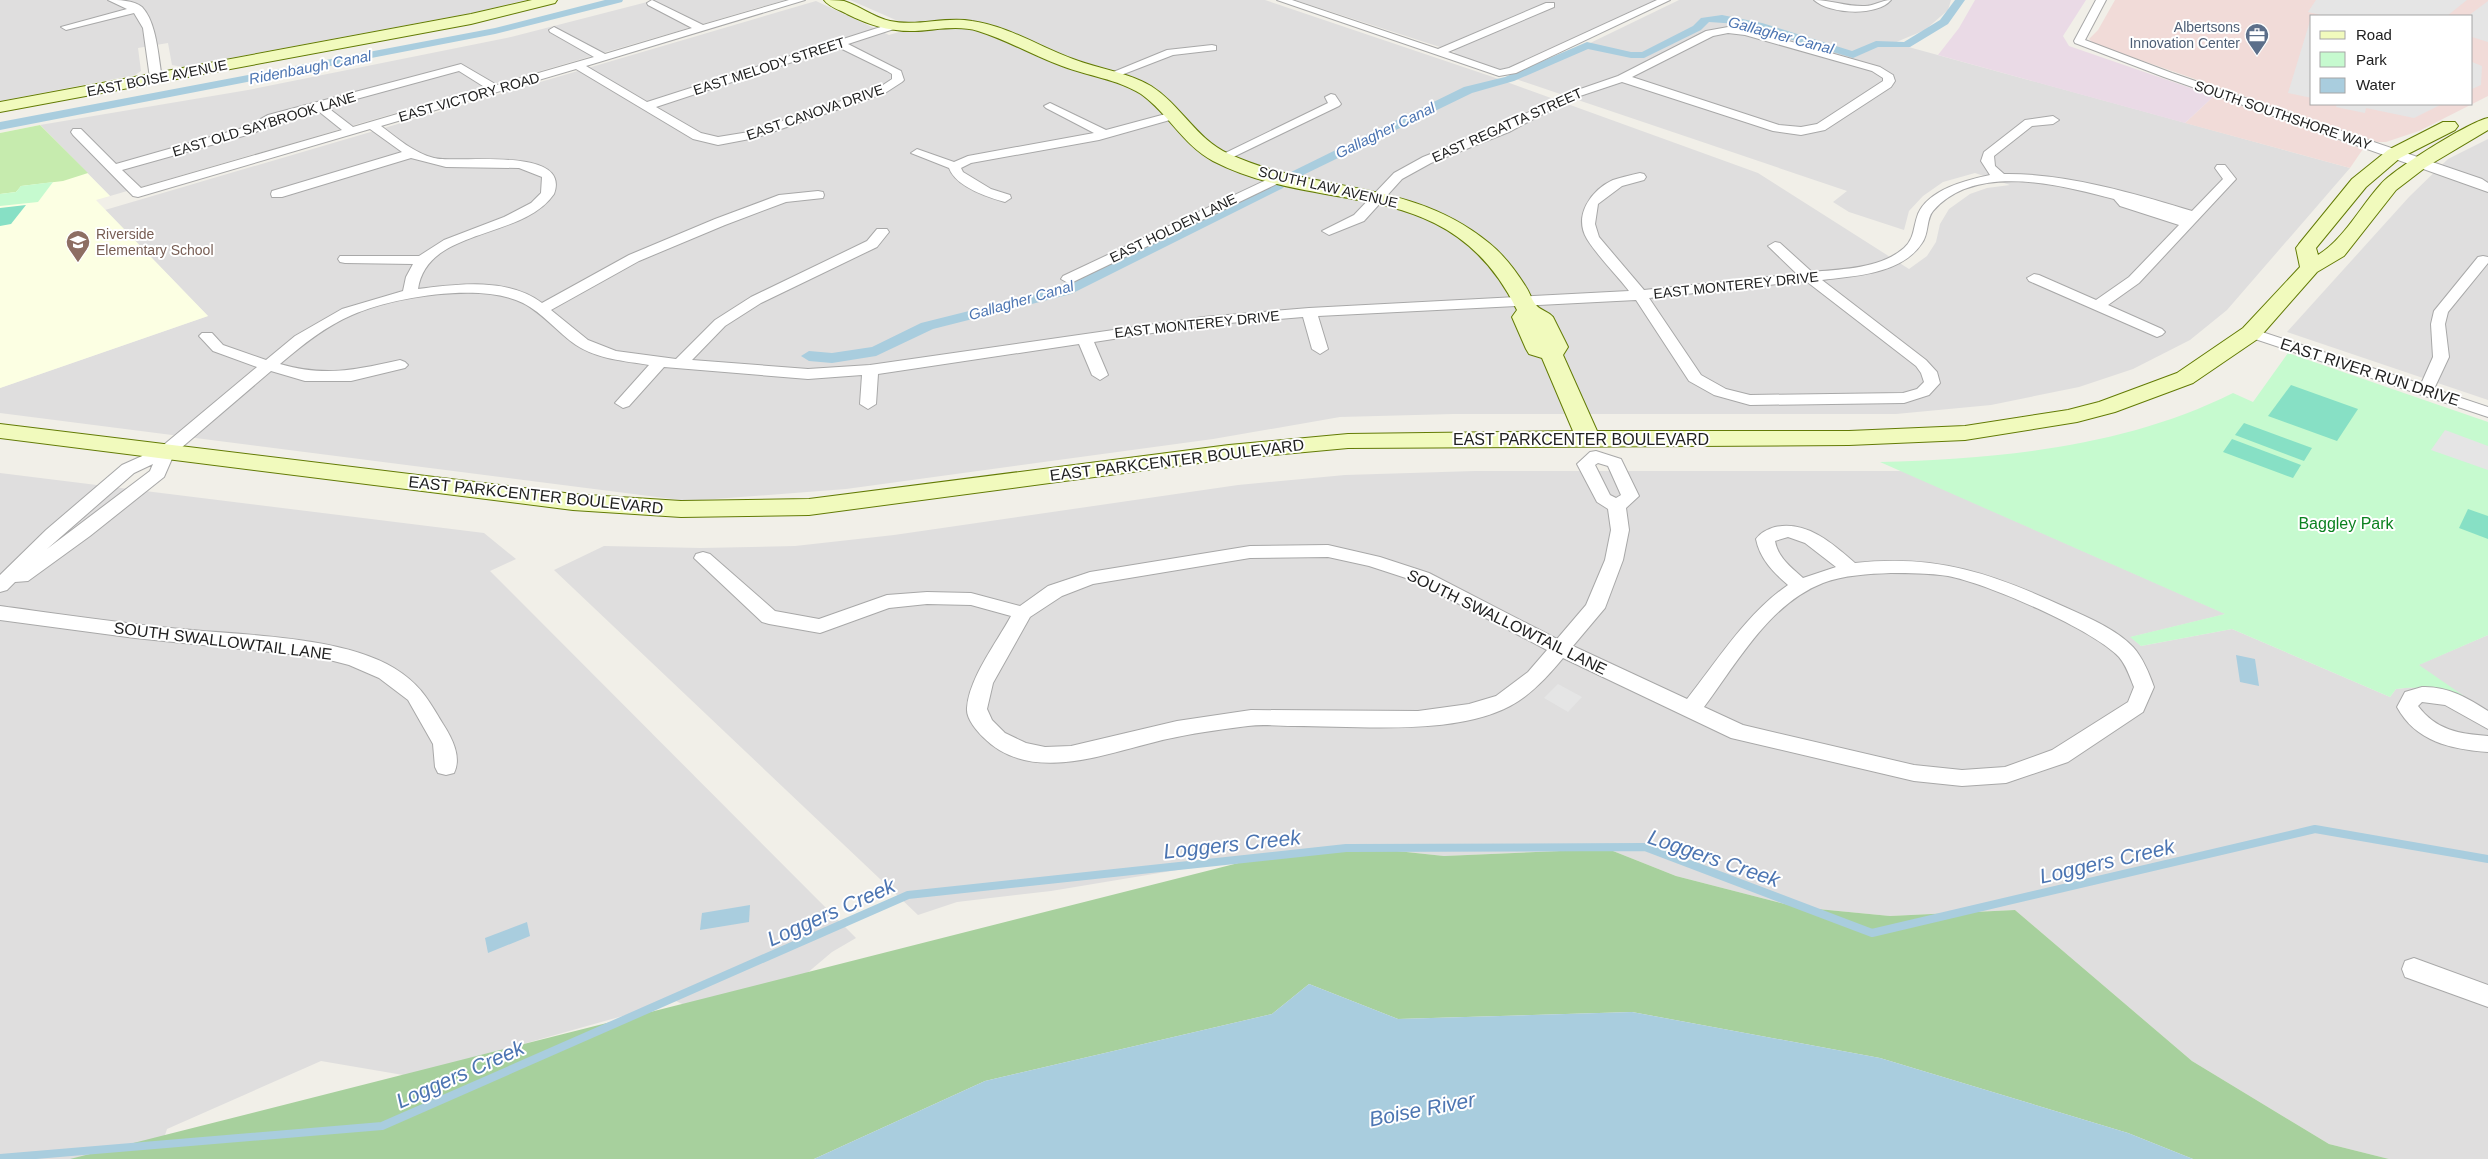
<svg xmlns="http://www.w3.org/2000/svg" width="2488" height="1159" font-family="Arial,sans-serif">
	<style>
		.residential { fill: #dfdede }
		.commercial { fill: #f1dbd8; fill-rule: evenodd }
		.industrial { fill: #eadae6 }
		.education { fill: #fcffe3 }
		.grass { fill: #c6ebae }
		.forest { fill: #a7d09d }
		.park { fill: #c6facf }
		.pitch { fill: #87e0c5 }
		.parking { fill: #e5e5e5 }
		.water { fill: #a9cdde }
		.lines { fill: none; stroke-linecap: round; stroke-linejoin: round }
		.stream { stroke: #a9cdde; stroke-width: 8 }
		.canal { fill: #a9cdde; fill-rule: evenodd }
		.street-casing { stroke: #a8a8a8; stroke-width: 2 }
		.secondary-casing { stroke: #637b05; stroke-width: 2 }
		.street { fill: #fff; fill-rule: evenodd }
		.secondary { fill: #f1fabd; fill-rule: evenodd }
		.labels { text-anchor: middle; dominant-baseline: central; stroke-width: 4; stroke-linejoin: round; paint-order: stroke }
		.far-service-label { font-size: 14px; fill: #4e5e75; stroke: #fff; text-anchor: end }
		.far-street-label { font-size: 14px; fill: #212121; stroke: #fff }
		.far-education-label { font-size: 14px; fill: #785e54; stroke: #fff; text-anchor: start }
		.far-water-label { font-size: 15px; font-style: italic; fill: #4c75b2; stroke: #fff }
		.street-label { font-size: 16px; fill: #212121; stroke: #fff }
		.park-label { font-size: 16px; fill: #0c8221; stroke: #fff }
		.near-water-label { font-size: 21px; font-style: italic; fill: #4c75b2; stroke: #fff }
	</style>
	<rect width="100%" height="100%" fill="#f1efe8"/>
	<g class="residential">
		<polygon points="0,0 526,0 476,12 182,67 172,65 168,43 138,48 141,71 135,75 0,101"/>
		<polygon points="655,0 785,0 110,196 40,125 248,90 511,37"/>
		<polygon points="850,0 1265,0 1493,77 1758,173 1909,269 1927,256 1936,242 1940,224 1949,209 1970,194 1987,188 2010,185 1975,173 1943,182 1923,196 1909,211 1904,230 1849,212 1833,202 1847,191 1516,79 1679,0 1951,0 1948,10 1925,30 1894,43 2350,168 2227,310 2190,340 2133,369 2079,387 1991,405 1896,414 1453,414 1340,417 1213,439 846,489 688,501 0,413 0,388 208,316 105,210 816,1 889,35 902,31 898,21"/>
		<polygon points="1295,0 1658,0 1505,71 1452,54 1455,52"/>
		<polygon points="2488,139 2488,400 2287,332 2409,197 2448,159"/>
		<polygon points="1475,471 1902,471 2226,614 2131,637 2141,646 2232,629 2390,697 2396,689 2414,687 2435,688 2461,696 2418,665 2488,635 2488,1159 2389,1159 2329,1144 2192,1061 2015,910 1890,916 1797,907 1676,876 1608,849 1444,856 1359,847 1274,854 1051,891 957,902 918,915 554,570 604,546 701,548 795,546 894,535 1238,485 1345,475"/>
		<polygon points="0,473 484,533 516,559 490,571 856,938 832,952 761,1012 726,1026 676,1001 409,1076 321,1061 167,1129 157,1159 0,1159"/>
	</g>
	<g class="commercial">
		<path d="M 2115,0 L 2488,0 L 2488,96 L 2419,131 L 2386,142 L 2377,142 L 2094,44 L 2089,39 L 2098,30 ZM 2312,16 L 2472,16 L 2472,104 L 2312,104 Z"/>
		<polygon points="2214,96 2363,149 2350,168 2185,123"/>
	</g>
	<polygon class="industrial" points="1975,0 2086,0 2063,36 2069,46 2214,96 2185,123 1938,55 1959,28"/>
	<polygon class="education" points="40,125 110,196 96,200 208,316 0,388 0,133"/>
	<polygon class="grass" points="40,125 88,173 63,181 21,186 16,192 0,194 0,133"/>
	<polygon class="forest" points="1359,847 1444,856 1608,849 1676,876 1797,907 1890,916 2015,910 2192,1061 2329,1144 2389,1159 2193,1159 2128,1133 1880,1058 1632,1012 1398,1019 1309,984 1272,1014 985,1081 814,1159 70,1159 1274,854"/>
	<g class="park">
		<polygon points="53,182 38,202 0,206 0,194 16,192 21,186"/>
		<path d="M 2288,353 L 2488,422 L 2488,635 L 2419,665 L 2464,696 C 2440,689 2421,686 2396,689 L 2390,697 L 2232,629 L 2141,646 L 2130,637 L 2225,614 L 1880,462 C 1999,459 2125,447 2233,393 L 2253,402 Z"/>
	</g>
	<g class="pitch">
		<polygon points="26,205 11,224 0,226 0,208"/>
		<polygon points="2291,385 2358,409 2337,441 2268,416"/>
		<polygon points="2244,423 2312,448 2304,461 2235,435"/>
		<polygon points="2232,439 2301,465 2293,478 2223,452"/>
		<polygon points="2468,509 2488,516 2488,539 2459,528"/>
	</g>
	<g class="parking">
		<polygon points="2316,0 2467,0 2447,16 2325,16 2308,12"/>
		<polygon points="2488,1 2488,42 2472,37 2472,16 2468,16"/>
		<polygon points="2310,21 2312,22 2312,98 2288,93"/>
		<polygon points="2472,62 2482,66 2481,85 2472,89"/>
		<polygon points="2337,104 2442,104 2414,118 2366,108 2365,113 2336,107"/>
		<polygon points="2445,430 2488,446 2488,470 2431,450"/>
		<polygon points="1558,684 1582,697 1568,712 1544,698"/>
	</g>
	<g class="water">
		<polygon points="2236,655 2255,659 2259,686 2240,682"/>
		<polygon points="750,905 749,922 700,930 702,913"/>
		<polygon points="527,922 530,936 488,953 485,938"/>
		<polygon points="1309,984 1398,1019 1632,1012 1880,1058 2128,1133 2193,1159 814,1159 985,1081 1272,1014"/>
	</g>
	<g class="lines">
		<polyline class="stream" points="0,1158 382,1126 908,895 1346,848 1645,847 1872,933 2315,829 2488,859"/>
		<g class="canal">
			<polygon points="605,0 623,0 622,2 495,34 0,130 0,122 495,28"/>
			<polygon points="1955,0 1965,0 1948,24 1910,47 1878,47 1853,58 1739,24 1709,22 1701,30 1644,58 1631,58 1588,49 1514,81 1472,93 1301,176 1291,176 1289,173 1464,87 1505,77 1587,42 1631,52 1642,52 1693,26 1701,18 1722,15 1762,23 1852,51 1876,41 1904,42 1940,20"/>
			<polygon points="1278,181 1285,185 1283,188 1071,294 933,329 876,356 832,363 809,361 801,356 809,351 832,353 872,347 921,323 1061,288"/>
		</g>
		<g class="street-casing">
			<g id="street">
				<path d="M 108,0 C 118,0 134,0 142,7 C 157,23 158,56 162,78 L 160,80 L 152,80 L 150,78 L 143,28 L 134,13 L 66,30 L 61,27 L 127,9 Z"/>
				<path d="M 789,0 L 805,0 L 586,66 L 647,102 L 893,23 L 897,24 L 897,28 L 848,44 L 901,71 L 904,80 L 902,82 L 885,93 L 755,138 L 718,145 L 693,139 L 576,69 L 381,126 C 397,138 414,153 434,158 C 457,164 572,145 554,194 C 523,240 427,227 418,289 C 457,284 508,277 542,303 L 629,255 L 715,219 L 779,195 L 818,191 L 823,192 L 824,195 L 823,198 L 786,202 L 725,225 L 639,261 L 551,310 L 588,340 L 616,351 L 676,359 L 715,320 L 751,297 L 867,241 L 877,229 L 887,229 L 889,232 L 877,247 L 761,303 L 725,326 L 692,360 L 808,369 L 870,365 L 1204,317 L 1309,308 L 1629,291 C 1616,274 1599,258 1587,239 C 1573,216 1591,190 1613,180 C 1622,177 1631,175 1640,173 L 1644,174 L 1646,177 L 1644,180 L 1622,186 L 1598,204 L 1595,224 L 1599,237 L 1644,290 L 1797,274 L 1768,246 L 1775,242 L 1780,243 L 1812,272 C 1842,269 1880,269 1904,248 C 1915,238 1913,227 1918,214 C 1929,189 1967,180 1990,175 L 1981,161 L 1984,152 L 2025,120 L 2053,116 L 2059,120 L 2053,124 L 2032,126 L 1994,156 L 1995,166 L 2004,174 C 2064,173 2134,193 2192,211 L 2223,179 L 2215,168 L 2217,165 L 2225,165 L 2236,179 L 2139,283 L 2108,305 L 2162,329 L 2165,332 L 2162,335 L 2157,337 L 2029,281 L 2027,278 L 2034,274 L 2039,275 L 2096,300 L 2129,277 L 2179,225 L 2120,206 L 2114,199 C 2061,185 1975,162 1933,211 C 1926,219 1929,234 1922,243 C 1902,274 1855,276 1822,280 L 1926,360 L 1937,372 L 1940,383 L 1929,395 L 1904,403 L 1750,405 L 1714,395 L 1689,381 L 1636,300 L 1318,316 L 1328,349 L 1320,354 L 1312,349 L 1303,317 L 1204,325 L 1094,342 L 1108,375 L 1100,380 L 1092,375 L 1079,344 L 878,374 L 876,404 L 868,409 L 860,404 L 862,375 L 808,379 L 664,367 L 629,406 L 623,408 L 615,403 L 649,365 C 625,361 597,359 576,345 C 558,333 543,313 523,303 C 481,282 394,297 352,315 C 326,326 302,345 280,364 C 325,377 355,370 400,360 L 405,362 L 408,365 L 405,368 L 351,381 L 305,381 L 271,371 L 174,454 L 164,477 L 90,536 L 28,581 L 15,582 L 7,590 L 0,592 L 0,575 L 46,530 L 122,465 L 160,448 L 257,367 L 213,351 L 199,336 L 202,333 L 212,333 L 223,345 L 266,360 L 295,336 L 342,309 L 403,291 L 406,277 L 413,264 L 345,263 L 340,262 L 338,259 L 340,256 L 419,256 L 444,240 L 504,217 L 531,203 L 541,193 L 542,177 L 519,168 L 446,167 L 411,158 L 282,197 L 272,197 L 271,194 L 272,191 L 402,152 L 370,129 L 138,197 L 133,196 L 73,135 L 71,132 L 73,129 L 81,129 L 116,164 L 246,127 L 268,115 L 461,64 L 497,85 L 594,57 L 550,32 L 549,30 L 554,27 L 605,54 L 692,28 L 648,5 L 647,3 L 652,0 L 703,25 ZM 838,47 L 887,71 L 892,74 L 892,79 L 877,89 L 749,132 L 718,137 L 701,133 L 656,107 ZM 459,71 L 486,88 L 353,127 L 327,107 ZM 317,110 L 342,130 L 141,188 L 122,170 L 254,133 L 276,121 ZM 1806,281 L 1916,366 L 1921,373 L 1924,382 L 1917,389 L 1903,393 L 1750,395 L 1726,389 L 1701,375 L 1649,298 ZM 153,464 L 150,471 L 47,549 L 134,473 Z"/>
				<polygon points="1277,0 1292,0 1438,49 1546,3 1554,3 1554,7 1448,52 1500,70 1509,68 1657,0 1670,0 1516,73 1499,76"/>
				<path d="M 1814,0 C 1831,0 1848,7 1865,6 C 1875,6 1881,0 1891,0 C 1877,17 1829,14 1814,0 Z"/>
				<polygon points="2096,0 2106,0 2085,40 2172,73 2482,179 2488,183 2488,192 2164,77 2075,43 2074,41"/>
				<path d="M 1728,27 L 1750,30 L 1880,67 L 1893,75 L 1895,81 L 1891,87 L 1825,130 L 1801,135 L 1773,131 L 1622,82 L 1571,99 L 1509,132 L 1431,163 L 1402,179 L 1364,221 L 1329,235 L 1322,231 L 1354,215 L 1394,173 L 1423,157 L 1501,126 L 1563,95 L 1618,76 L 1706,31 ZM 1728,33 L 1745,35 L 1872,71 L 1883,78 L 1883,81 L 1817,124 L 1801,127 L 1779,125 L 1632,77 L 1713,36 Z"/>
				<polygon points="1212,45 1216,46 1216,50 1173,55 1116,77 1108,77 1106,75 1167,50"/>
				<polygon points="1331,94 1335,95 1341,104 1339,106 1225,161 1217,161 1215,158 1328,103 1325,97"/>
				<path d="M 1050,103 L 1106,130 L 1173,112 L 1179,116 L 1177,118 L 1099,140 L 971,163 L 961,168 L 963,172 L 991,189 L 1010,195 L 1011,198 L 1005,202 C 987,197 956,187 949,168 L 911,153 L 917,149 L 954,162 L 968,156 L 1094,133 L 1046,108 L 1044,106 Z"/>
				<polygon points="1279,174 1285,178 1283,181 1073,282 1068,283 1061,279 1063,276"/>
				<polygon points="2483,256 2488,257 2488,263 2448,312 2445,324 2449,357 2434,389 2488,407 2488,417 2246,336 2243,333 2246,330 2256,330 2421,384 2433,357 2431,324 2434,311 2478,257"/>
				<path d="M 1596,451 L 1621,459 L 1639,496 L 1626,508 L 1629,530 L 1623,560 L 1605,608 L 1573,646 L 1687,699 C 1718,660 1746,614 1788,585 C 1773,572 1760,559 1756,539 C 1760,533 1768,529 1775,527 C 1807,520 1833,544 1855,563 C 1937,554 1994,574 2067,608 C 2089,618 2116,629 2133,647 C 2143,658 2149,673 2154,687 L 2143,712 L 2068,762 L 2006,783 L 1962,786 L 1914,781 L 1731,738 L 1563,658 C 1548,676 1531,695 1510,706 C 1454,736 1357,726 1294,726 C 1279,726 1263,724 1248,726 C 1225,729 1201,732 1177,737 C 1117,748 1034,789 983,737 C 976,730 966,718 967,708 C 969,678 997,642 1011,616 L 971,605 L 927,604 L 889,608 L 820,633 L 769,624 L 762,622 L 694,558 L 696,554 L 703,552 L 710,554 L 775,611 L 819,619 L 887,595 L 927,592 L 971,593 L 1020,606 L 1048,586 L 1090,572 L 1250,546 L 1328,545 L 1380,557 L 1429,573 L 1557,639 L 1586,605 L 1605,560 L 1611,530 L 1608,509 L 1597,502 L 1577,464 L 1590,452 ZM 1598,463 L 1608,466 L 1621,495 L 1616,498 L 1610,495 L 1595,465 ZM 1788,537 L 1805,543 L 1836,567 L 1803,578 C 1791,567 1778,558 1775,541 ZM 1328,557 L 1369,566 L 1415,581 L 1547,650 L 1528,672 L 1496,696 L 1469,704 L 1418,711 L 1251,710 L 1177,721 L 1071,746 L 1045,747 L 1026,743 L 1005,733 L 992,720 L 987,709 L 993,683 L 1030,617 L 1062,596 L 1093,584 L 1250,558 ZM 1891,573 C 1910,573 1929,573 1948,576 C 1986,583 2092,629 2119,657 C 2126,665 2130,677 2134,687 L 2128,702 L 2052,750 L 2005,767 L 1962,770 L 1914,765 L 1743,725 L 1704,707 C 1737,663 1769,604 1823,583 C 1844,575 1868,574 1891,573 Z"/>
				<path d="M 0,606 C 60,614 120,623 180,629 C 241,635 342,636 394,668 C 420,684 428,699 443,724 C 452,738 462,757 454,773 L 446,775 L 438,773 L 435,767 L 433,744 L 408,700 L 379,678 L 349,665 L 318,657 L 135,638 L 0,620 Z"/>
				<path d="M 2422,687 C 2447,686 2468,698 2488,711 L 2488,729 L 2445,705 L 2422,702 L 2418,706 C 2436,730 2459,734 2488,736 L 2488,752 C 2451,749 2416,742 2397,707 L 2405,692 Z"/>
				<polygon points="2414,958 2488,985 2488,1007 2405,977 2402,969 2405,961"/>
			</g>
		</g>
		<g class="secondary-casing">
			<g id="secondary">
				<polygon points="532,0 557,0 555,3 471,24 0,112 0,102 471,14"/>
				<path d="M 824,0 C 830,0 838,0 844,1 C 860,6 873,17 890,21 C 917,27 945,16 972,21 C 1008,26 1040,47 1073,59 C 1099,69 1127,72 1151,86 C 1181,105 1196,139 1229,154 C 1316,194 1410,178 1489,243 C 1504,255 1516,271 1526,287 C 1530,293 1532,301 1536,305 C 1541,311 1548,311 1553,317 L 1568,347 L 1563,355 L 1597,431 L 1849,431 L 1965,426 L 2068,410 L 2099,402 L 2177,373 L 2243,328 L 2300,267 L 2296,248 L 2299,244 L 2352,179 L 2388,150 L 2443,122 L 2455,122 L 2458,126 L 2455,130 L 2400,158 L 2366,187 L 2316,248 L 2318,255 C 2344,239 2360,207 2381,184 C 2394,169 2469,122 2488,118 L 2488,130 L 2426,167 L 2396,190 L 2344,256 L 2317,272 L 2259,338 L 2193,383 L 2115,412 L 2077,422 L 1965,440 L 1849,445 L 1348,448 L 1229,459 L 809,515 L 681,517 L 573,510 L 0,438 L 0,424 L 573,494 L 681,501 L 809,499 L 1229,445 L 1348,434 L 1573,431 L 1542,358 L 1529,354 L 1526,349 L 1512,317 L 1517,310 C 1449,171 1324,218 1213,161 C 1183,145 1168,113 1141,94 C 1117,79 1088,76 1062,66 C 1034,56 1007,40 978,31 C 958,25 936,30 915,31 C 891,32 869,25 847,14 C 840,10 829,7 824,0 Z"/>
			</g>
		</g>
		<use href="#street" class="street"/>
		<use href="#secondary" class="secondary"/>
	</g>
	<defs>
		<g id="office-pin" transform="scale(1.25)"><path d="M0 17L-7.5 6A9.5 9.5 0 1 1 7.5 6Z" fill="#5c6f8a" stroke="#fff"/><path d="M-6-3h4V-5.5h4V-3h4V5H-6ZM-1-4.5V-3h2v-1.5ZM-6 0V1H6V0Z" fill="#fff"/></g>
		<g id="school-pin" transform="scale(1.25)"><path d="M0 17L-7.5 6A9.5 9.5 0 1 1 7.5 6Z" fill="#8d6e63" stroke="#fff"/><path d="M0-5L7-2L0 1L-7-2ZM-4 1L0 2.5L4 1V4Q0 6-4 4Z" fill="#fff"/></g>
	</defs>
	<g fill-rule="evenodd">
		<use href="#office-pin" x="2257" y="35"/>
		<use href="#school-pin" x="78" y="242"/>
	</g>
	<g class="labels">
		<g class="far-service-label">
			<text x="2240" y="27">Albertsons<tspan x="2240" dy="16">Innovation Center</tspan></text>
		</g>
		<g class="far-street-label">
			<text transform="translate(769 66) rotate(-18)">EAST MELODY STREET</text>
			<text transform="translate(157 78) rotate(-11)">EAST BOISE AVENUE</text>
			<text transform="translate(469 97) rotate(-16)">EAST VICTORY ROAD</text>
			<text transform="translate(815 112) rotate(-19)">EAST CANOVA DRIVE</text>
			<text transform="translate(2283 115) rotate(19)">SOUTH SOUTHSHORE WAY</text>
			<text transform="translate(264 124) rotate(-17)">EAST OLD SAYBROOK LANE</text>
			<text transform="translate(1507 125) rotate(-24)">EAST REGATTA STREET</text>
			<text transform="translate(1328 187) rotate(13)">SOUTH LAW AVENUE</text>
			<text transform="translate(1173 228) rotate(-26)">EAST HOLDEN LANE</text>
			<text transform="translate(1736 285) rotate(-6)">EAST MONTEREY DRIVE</text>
			<text transform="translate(1197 324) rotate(-6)">EAST MONTEREY DRIVE</text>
		</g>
		<g class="far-education-label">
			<text x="96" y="234">Riverside<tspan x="96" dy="16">Elementary School</tspan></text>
		</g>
		<g class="far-water-label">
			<text transform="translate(1781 35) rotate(15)">Gallagher Canal</text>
			<text transform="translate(310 67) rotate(-11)">Ridenbaugh Canal</text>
			<text transform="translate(1385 130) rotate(-26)">Gallagher Canal</text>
			<text transform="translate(1021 300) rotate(-16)">Gallagher Canal</text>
		</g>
		<g class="street-label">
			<text transform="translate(2370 372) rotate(18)">EAST RIVER RUN DRIVE</text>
			<text x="1581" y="439">EAST PARKCENTER BOULEVARD</text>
			<text transform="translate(1177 460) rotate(-7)">EAST PARKCENTER BOULEVARD</text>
			<text transform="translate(536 495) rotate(6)">EAST PARKCENTER BOULEVARD</text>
			<text transform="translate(1507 622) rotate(26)">SOUTH SWALLOWTAIL LANE</text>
			<text transform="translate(223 641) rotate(7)">SOUTH SWALLOWTAIL LANE</text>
		</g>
		<g class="park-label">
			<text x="2346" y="523">Baggley Park</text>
		</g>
		<g class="near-water-label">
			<text transform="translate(1232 844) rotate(-6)">Loggers Creek</text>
			<text transform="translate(1714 858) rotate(19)">Loggers Creek</text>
			<text transform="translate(2107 861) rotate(-13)">Loggers Creek</text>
			<text transform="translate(831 912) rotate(-24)">Loggers Creek</text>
			<text transform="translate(460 1074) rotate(-24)">Loggers Creek</text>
			<text transform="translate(1422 1109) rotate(-11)">Boise River</text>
		</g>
	</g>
	<rect x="2310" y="15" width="162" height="90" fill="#ffffff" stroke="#a6a6a6"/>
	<rect x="2320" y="31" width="25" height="8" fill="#f1fabd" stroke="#a6a6a6"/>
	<text x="2356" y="40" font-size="15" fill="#212121">Road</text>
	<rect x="2320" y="52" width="25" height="15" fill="#c6facf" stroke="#a6a6a6"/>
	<text x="2356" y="65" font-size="15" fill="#212121">Park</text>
	<rect x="2320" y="78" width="25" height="15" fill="#a9cdde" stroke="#a6a6a6"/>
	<text x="2356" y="90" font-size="15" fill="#212121">Water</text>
</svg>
